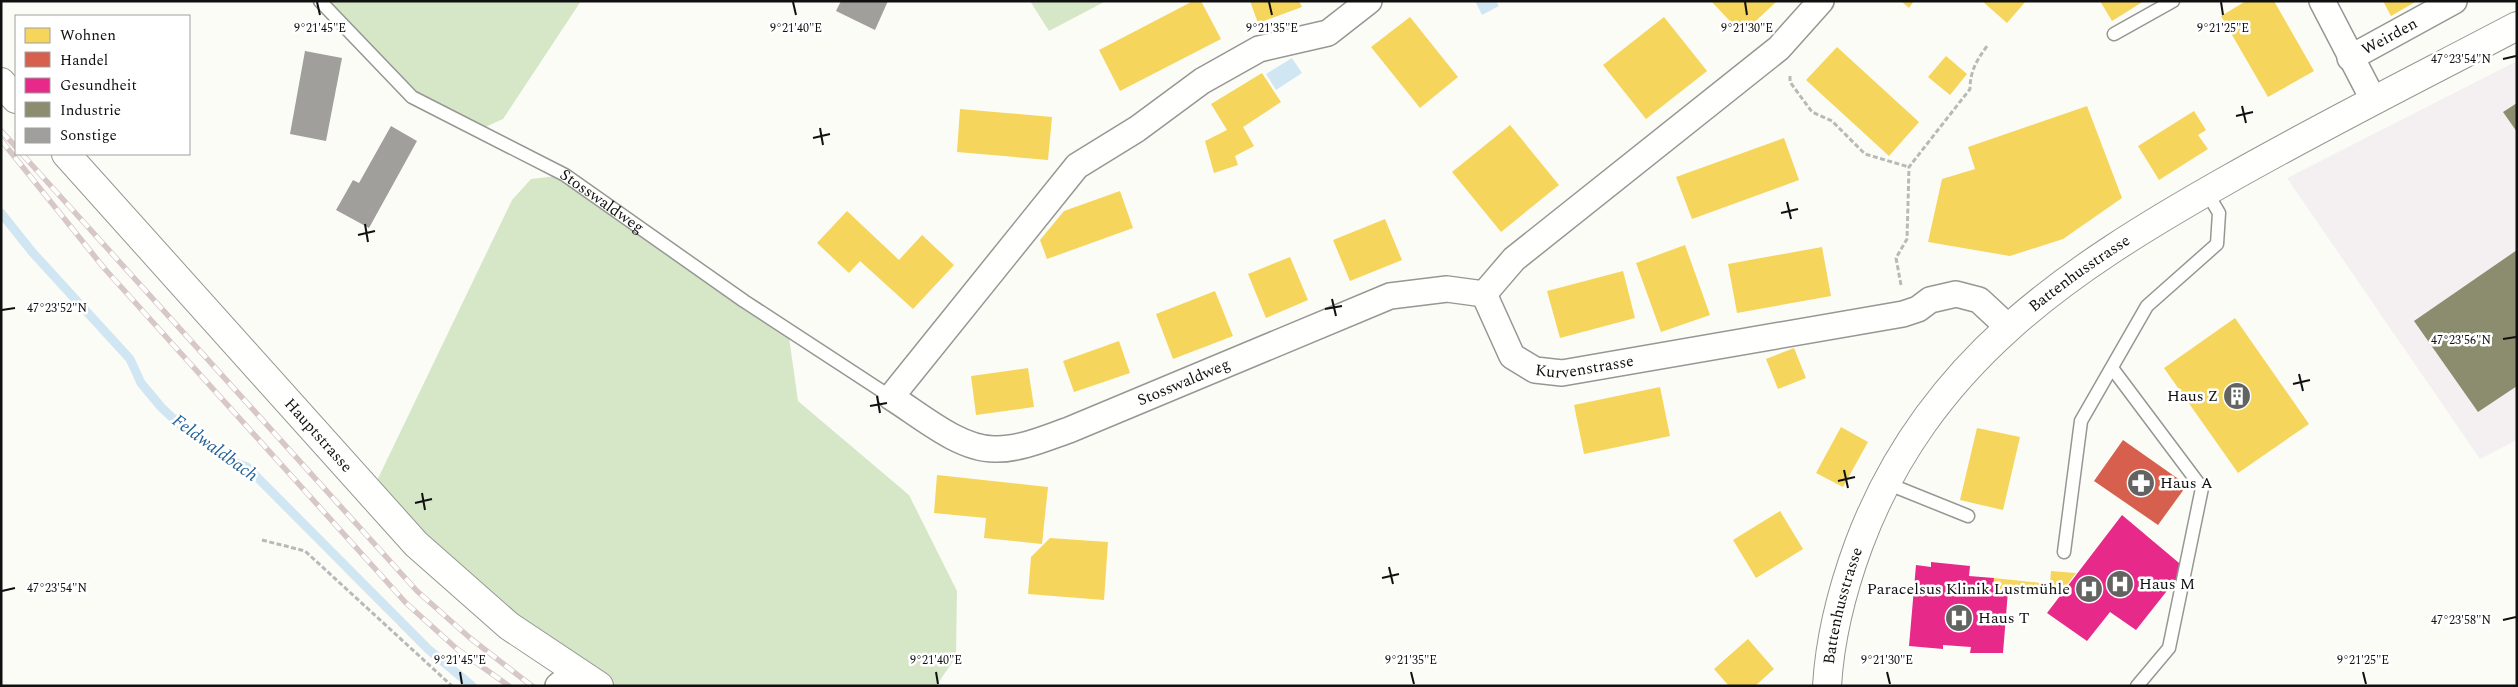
<svg xmlns="http://www.w3.org/2000/svg" width="2518" height="687" font-family="Spectral,serif">
	<style>
		.industrial { fill: #f4f0f2 }
		.forest { fill: #d6e7c8 }
		.water { fill: #d1e6f3 }
		.homes { fill: #f6d55c }
		.shops { fill: #d6604d }
		.health { fill: #e7298a }
		.industry { fill: #8c8c6e }
		.lines { fill: none; stroke-linecap: round; stroke-linejoin: round }
		.stream { stroke: #d1e6f3; stroke-width: 9 }
		.building { fill: #a09f9c }
		.service-casing { stroke: #969694; stroke-width: 15 }
		.minor-casing { stroke: #969694; stroke-width: 28 }
		.tertiary-casing { stroke: #969694; stroke-width: 30 }
		.path { stroke: #b9b9b8; stroke-width: 3; stroke-dasharray: 5 2.5; stroke-linecap: butt }
		.service { stroke: #fffffe; stroke-width: 12 }
		.minor { stroke: #fffffe; stroke-width: 25 }
		.tertiary { stroke: #fffffe; stroke-width: 28 }
		.rail-casing { stroke: #d7c8c7; stroke-width: 5.5 }
		.rail { stroke: #fff; stroke-width: 4; stroke-dasharray: 11; stroke-linecap: butt }
		.ticks { fill: none; stroke: #101010; stroke-width: 2 }
		.labels { text-anchor: middle; dominant-baseline: central; stroke-width: 5; stroke-linejoin: round; paint-order: stroke }
		.street-label { font-size: 16px; fill: #101010; stroke: #fff }
		.poi-label { font-size: 16px; fill: #101010; stroke: #fff; text-anchor: start }
		.water-label { font-size: 18px; font-style: italic; fill: #256197; stroke: #fff }
		.ticks-label { font-size: 12px; text-anchor: middle; fill: #101010; stroke: #fff; stroke-width: 5; stroke-linejoin: round; paint-order: stroke }
	</style>
	<rect width="100%" height="100%" fill="#fcfcf7"/>
	<polygon class="industrial" points="2517,61 2517,440 2480,459 2287,178"/>
	<g class="forest">
		<polygon points="320,1 581,1 503,119 479,130 412,97"/>
		<polygon points="1030,1 1106,1 1049,31"/>
		<polygon points="565,175 788,330 798,401 909,495 957,591 956,657 936,686 599,686 371,493 512,200 531,179"/>
	</g>
	<g class="water">
		<polygon points="1475,1 1496,1 1499,6 1482,15"/>
		<polygon points="1292,58 1302,73 1276,90 1266,74"/>
	</g>
	<g class="homes">
		<polygon points="1193,1 1201,1 1221,39 1120,91 1099,50"/>
		<polygon points="1250,1 1299,1 1302,7 1258,23"/>
		<polygon points="1711,1 1777,1 1742,34"/>
		<polygon points="1901,1 1914,1 1909,8"/>
		<polygon points="1982,1 2026,1 2007,23"/>
		<polygon points="2100,1 2144,1 2112,21"/>
		<polygon points="2246,1 2274,1 2314,71 2268,97 2221,16"/>
		<polygon points="2383,1 2417,1 2391,16"/>
		<polygon points="1410,17 1458,77 1420,108 1371,47"/>
		<polygon points="1664,17 1707,71 1646,119 1603,65"/>
		<polygon points="1837,47 1919,122 1889,156 1806,80"/>
		<polygon points="1946,56 1967,74 1950,95 1928,77"/>
		<polygon points="1262,73 1281,102 1243,127 1254,146 1235,156 1238,165 1214,173 1205,141 1227,130 1211,104"/>
		<polygon points="2087,106 2122,198 2063,239 2010,256 1928,242 1942,179 1975,169 1968,147"/>
		<polygon points="960,109 1052,117 1048,160 957,152"/>
		<polygon points="2194,111 2206,130 2198,135 2208,149 2159,180 2138,146"/>
		<polygon points="1510,125 1559,185 1501,232 1452,172"/>
		<polygon points="1784,138 1799,180 1692,219 1676,177"/>
		<polygon points="1120,191 1133,228 1047,259 1040,240 1064,211"/>
		<polygon points="847,211 899,260 922,235 954,265 913,309 860,261 849,273 817,243"/>
		<polygon points="1385,219 1402,260 1350,281 1333,240"/>
		<polygon points="1685,245 1710,315 1661,332 1636,263"/>
		<polygon points="1822,247 1831,296 1737,313 1728,264"/>
		<polygon points="1290,257 1308,300 1266,318 1248,274"/>
		<polygon points="1623,271 1635,318 1560,338 1547,291"/>
		<polygon points="1215,291 1233,336 1173,359 1156,314"/>
		<polygon points="2235,318 2309,424 2238,473 2164,368"/>
		<polygon points="1119,341 1130,373 1074,392 1063,361"/>
		<polygon points="1794,348 1806,378 1778,389 1766,359"/>
		<polygon points="1028,368 1034,407 976,415 971,376"/>
		<polygon points="1660,387 1670,436 1584,454 1574,405"/>
		<polygon points="1841,427 1868,442 1843,487 1816,473"/>
		<polygon points="1977,428 2020,437 2003,510 1960,500"/>
		<polygon points="937,475 1048,487 1042,544 984,538 986,518 934,513"/>
		<polygon points="1780,511 1803,549 1756,578 1733,540"/>
		<polygon points="1050,538 1108,542 1104,600 1028,594 1031,557"/>
		<polygon points="2051,571 2076,573 2060,594 1993,590 1994,578 2050,584"/>
		<polygon points="1748,639 1774,669 1755,686 1729,686 1714,669"/>
	</g>
	<polygon class="shops" points="2123,440 2187,485 2158,525 2094,481"/>
	<g class="health">
		<polygon points="2122,515 2185,568 2136,630 2110,612 2087,641 2047,613"/>
		<polygon points="1931,562 1970,566 1969,576 1994,578 1993,590 2008,591 2003,653 1970,653 1971,647 1943,645 1943,649 1909,646 1916,565 1931,567"/>
	</g>
	<g class="industry">
		<polygon points="2517,103 2517,132 2503,112"/>
		<polygon points="2517,250 2517,386 2478,412 2414,321"/>
	</g>
	<g class="lines">
		<polyline class="stream" points="1,213 33,253 130,359 141,383 161,407 179,424 217,451 234,462 247,467 428,649 472,686"/>
	</g>
	<g class="building">
		<polygon points="841,1 888,1 875,30 836,11"/>
		<polygon points="305,51 342,58 326,141 290,134"/>
		<polygon points="391,126 417,141 369,228 336,210 353,180 359,183"/>
	</g>
	<g class="lines">
		<g class="service-casing">
			<g id="service">
				<path id="s1" d="M 320,1 L 412,97 L 565,175 L 744,301 L 891,397"/>
				<polyline points="2114,34 2173,1"/>
				<polyline points="2112,368 2202,488 2169,648 2137,686"/>
				<polyline points="1886,483 1968,516"/>
				<polyline points="2064,552 2081,421 2147,306 2217,244 2219,213 2206,191"/>
			</g>
		</g>
		<g class="minor-casing">
			<g id="minor">
				<path id="s2" d="M 1369,1 L 1328,33 L 1259,49 L 1202,81 L 1137,129 L 1077,166 L 891,397 C 920,415 959,449 994,449 C 1019,450 1046,438 1069,430 L 1390,296 L 1447,289 L 1484,294"/>
				<polyline points="2322,1 2374,101"/>
				<path id="s3" d="M 2350,58 L 2454,1"/>
				<path id="s4" d="M 1484,294 L 1512,356 L 1535,370 L 1562,373 L 1903,314 L 1918,309 L 1930,300 L 1956,294 L 1979,300 L 2008,327"/>
				<polyline points="1484,294 1514,259 1779,48 1821,1"/>
				<polyline points="558,686 575,672"/>
			</g>
		</g>
		<g class="tertiary-casing">
			<g id="tertiary">
				<polyline points="1,82 16,99"/>
				<path id="s5" d="M 66,154 L 416,544 L 509,626 L 599,686"/>
				<path id="s6" d="M 1827,686 C 1830,636 1842,590 1859,544 C 1927,363 2066,271 2227,180 C 2322,126 2420,77 2517,26"/>
			</g>
		</g>
		<g class="path">
			<polyline points="1790,76 1790,82 1812,112 1832,121 1865,154 1909,167"/>
			<path d="M 1901,285 L 1896,258 L 1907,239 L 1909,167 L 1970,89 C 1970,71 1977,60 1987,46"/>
			<polyline points="262,540 305,551 452,686"/>
		</g>
		<use href="#service" class="service"/>
		<use href="#minor" class="minor"/>
		<use href="#tertiary" class="tertiary"/>
		<g class="rail-casing">
			<g id="rail">
				<polyline points="1,131 16,147"/>
				<polyline points="1,140 104,268 406,603 457,649 509,686"/>
				<polyline points="22,154 417,591 470,638 532,686"/>
			</g>
		</g>
		<use href="#rail" class="rail"/>
	</g>
	<path class="ticks" d="M 317,2 L 320,15M 793,2 L 796,15M 1269,2 L 1272,15M 1745,2 L 1747,15M 2221,2 L 2223,15M 2503,59 L 2516,56M 2242,106 L 2246,123M 2236,116 L 2253,112M 820,128 L 823,145M 813,138 L 830,134M 1787,202 L 1791,219M 1781,213 L 1798,209M 365,224 L 368,242M 358,235 L 375,231M 1332,299 L 1336,316M 1325,309 L 1342,306M 2,310 L 15,308M 2503,339 L 2516,337M 2299,374 L 2303,391M 2293,384 L 2310,380M 877,396 L 880,413M 870,406 L 887,403M 1844,470 L 1848,488M 1838,481 L 1855,477M 422,493 L 425,510M 415,503 L 432,499M 1389,567 L 1393,584M 1382,578 L 1399,574M 2,591 L 15,588M 2503,620 L 2516,617M 460,672 L 462,684M 936,672 L 938,684M 1411,672 L 1414,684M 1887,672 L 1890,684M 2363,672 L 2366,684"/>
	<defs>
		<g id="building-disc" transform="scale(1.4375)"><circle r="9.5" fill="#636361" stroke="#fff"/><path d="M-4-6H4V6H1V3H-1V6H-4ZM-2.5-4.3h1.7v1.8h-1.7ZM.8-4.3h1.7v1.8H.8ZM-2.5-1h1.7V.8h-1.7ZM.8-1h1.7V.8H.8Z" fill="#fff"/></g>
		<g id="pharmacy-disc" transform="scale(1.4375)"><circle r="9.5" fill="#636361" stroke="#fff"/><path d="M-2-6h4v4h4v4h-4v4h-4v-4h-4v-4h4Z" fill="#fff"/></g>
		<g id="hospital-disc" transform="scale(1.4375)"><circle r="9.5" fill="#636361" stroke="#fff"/><path d="M-5-5h3v3.5h4V-5h3V5h-3V1.5h-4V5h-3Z" fill="#fff"/></g>
	</defs>
	<g fill-rule="evenodd">
		<use href="#building-disc" x="2237" y="396"/>
		<use href="#pharmacy-disc" x="2141" y="483"/>
		<use href="#hospital-disc" x="2120" y="584"/>
		<use href="#hospital-disc" x="2089" y="589"/>
		<use href="#hospital-disc" x="1959" y="618"/>
	</g>
	<g class="labels">
		<g class="street-label">
			<text stroke="none"><textPath href="#s3" startOffset="45">Weirden</textPath></text>
			<text stroke="none"><textPath href="#s1" startOffset="350">Stosswaldweg</textPath></text>
			<text stroke="none"><textPath href="#s6" startOffset="501">Battenhusstrasse</textPath></text>
			<text stroke="none"><textPath href="#s4" startOffset="145">Kurvenstrasse</textPath></text>
			<text stroke="none"><textPath href="#s2" startOffset="955">Stosswaldweg</textPath></text>
			<text stroke="none"><textPath href="#s5" startOffset="378">Hauptstrasse</textPath></text>
			<text stroke="none"><textPath href="#s6" startOffset="82">Battenhusstrasse</textPath></text>
		</g>
		<g class="poi-label">
			<text x="2218" y="396" text-anchor="end">Haus Z</text>
			<text x="2160" y="483">Haus A</text>
			<text x="2139" y="584">Haus M</text>
			<text x="2070" y="589" text-anchor="end">Paracelsus Klinik Lustmühle</text>
			<text x="1978" y="618">Haus T</text>
		</g>
		<g class="water-label">
			<text transform="translate(215 448) rotate(36)">Feldwaldbach</text>
		</g>
	</g>
	<g class="ticks-label">
		<text x="320" y="32">9°21'45"E</text>
		<text x="796" y="32">9°21'40"E</text>
		<text x="1272" y="32">9°21'35"E</text>
		<text x="1747" y="32">9°21'30"E</text>
		<text x="2223" y="32">9°21'25"E</text>
		<text x="2461" y="63">47°23'54"N</text>
		<text x="57" y="312">47°23'52"N</text>
		<text x="2461" y="344">47°23'56"N</text>
		<text x="57" y="592">47°23'54"N</text>
		<text x="2461" y="624">47°23'58"N</text>
		<text x="460" y="664">9°21'45"E</text>
		<text x="936" y="664">9°21'40"E</text>
		<text x="1411" y="664">9°21'35"E</text>
		<text x="1887" y="664">9°21'30"E</text>
		<text x="2363" y="664">9°21'25"E</text>
	</g>
	<rect width="2518" height="687" fill="none" stroke="#101010" stroke-width="5"/>
	<rect x="15" y="15" width="175" height="140" fill="#ffffff" stroke="#9f9f9f"/>
	<rect x="25" y="28" width="25" height="15" fill="#f6d55c" stroke="#9f9f9f"/>
	<text x="60" y="40" font-size="15" fill="#101010">Wohnen</text>
	<rect x="25" y="52" width="25" height="15" fill="#d6604d" stroke="#9f9f9f"/>
	<text x="60" y="65" font-size="15" fill="#101010">Handel</text>
	<rect x="25" y="78" width="25" height="15" fill="#e7298a" stroke="#9f9f9f"/>
	<text x="60" y="90" font-size="15" fill="#101010">Gesundheit</text>
	<rect x="25" y="102" width="25" height="15" fill="#8c8c6e" stroke="#9f9f9f"/>
	<text x="60" y="115" font-size="15" fill="#101010">Industrie</text>
	<rect x="25" y="128" width="25" height="15" fill="#a09f9c" stroke="#9f9f9f"/>
	<text x="60" y="140" font-size="15" fill="#101010">Sonstige</text>
</svg>
